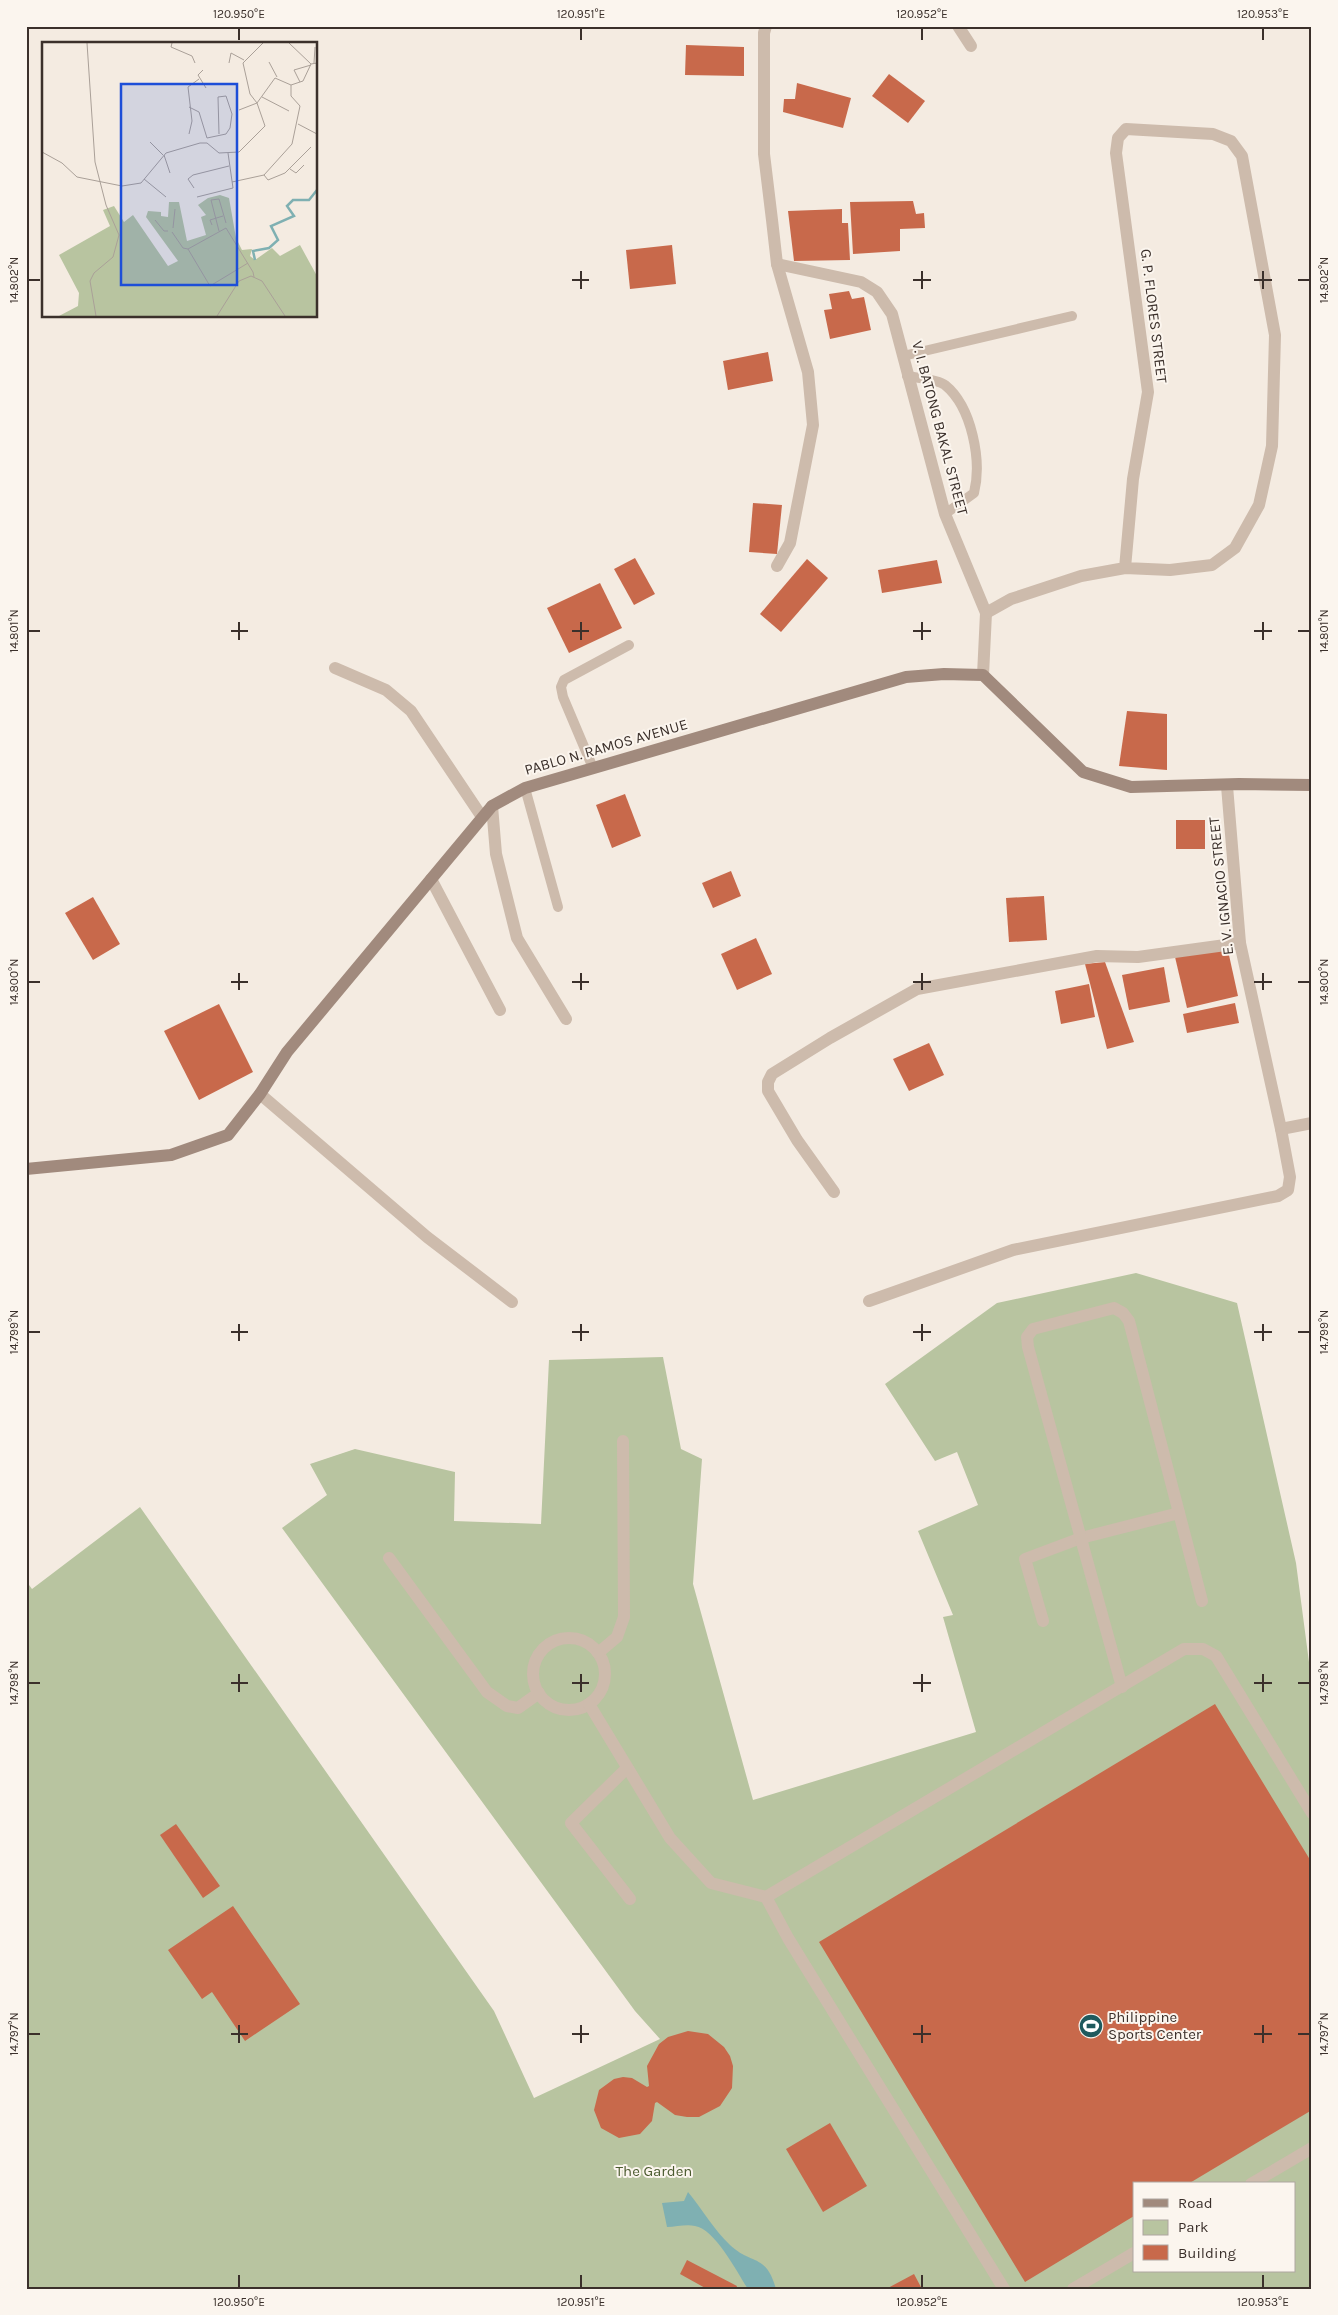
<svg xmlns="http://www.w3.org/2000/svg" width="1338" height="2315" font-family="Karla,sans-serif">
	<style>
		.green { fill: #b8c4a0; fill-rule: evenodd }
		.water { fill: #7fb0b2 }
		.building { fill: #c8694b }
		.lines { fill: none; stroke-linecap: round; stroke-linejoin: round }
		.lane { stroke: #cdbbac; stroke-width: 10 }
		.street { stroke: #cdbbac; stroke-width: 12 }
		.secondary { stroke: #a18a7d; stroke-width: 12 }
		.ticks { fill: none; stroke: #3b302b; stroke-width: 2 }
		.labels { text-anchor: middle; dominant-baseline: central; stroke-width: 4; stroke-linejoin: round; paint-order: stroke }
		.street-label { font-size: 15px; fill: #3b302b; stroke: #fbf5ee }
		.poi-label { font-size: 15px; fill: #3b302b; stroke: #fbf5ee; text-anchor: start }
		.park-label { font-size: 15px; fill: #4a5a2e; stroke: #fbf5ee }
		.inset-river { fill: none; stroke: #7fb0b2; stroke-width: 2.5 }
		.inset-road { fill: none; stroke: #aaa098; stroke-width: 1 }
		.view { fill: #1d4ed8; fill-opacity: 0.15; stroke: #1d4ed8; stroke-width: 2.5 }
		.inset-edge { fill: none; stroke: #3b302b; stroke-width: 2.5 }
		.neatline { fill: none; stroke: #3b302b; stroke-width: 2 }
		.ticks-label { font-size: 12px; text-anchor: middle; fill: #3b302b }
	</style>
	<rect width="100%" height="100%" fill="#f4ebe1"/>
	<path class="green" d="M 1136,1273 L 1237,1303 L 1296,1563 L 1312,1685 L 1312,2289 L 26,2289 L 26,1581 L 32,1589 L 140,1507 L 494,2011 L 534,2098 L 660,2039 L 635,2011 L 282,1528 L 327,1495 L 310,1464 L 355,1449 L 455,1472 L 454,1521 L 541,1524 L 549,1360 L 663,1357 L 681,1449 L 702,1459 L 693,1584 L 753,1800 L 976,1732 L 943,1617 L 953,1615 L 918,1531 L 978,1505 L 957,1452 L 935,1461 L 885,1384 L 997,1303 ZM 1134,2184 L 1294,2184 L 1294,2271 L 1134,2271 Z"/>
	<path class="water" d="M 688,2192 C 702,2209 714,2230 730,2245 C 751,2265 766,2253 776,2289 L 748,2289 C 737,2272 715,2229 695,2226 C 686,2224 676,2227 667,2227 L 662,2203 L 684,2201 Z"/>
	<g class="building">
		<polygon points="686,45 744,47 744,76 685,75"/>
		<polygon points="889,74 925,101 908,123 872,96"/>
		<polygon points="797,83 851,98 843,128 783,112 784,99 795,99"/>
		<polygon points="913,201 916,214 924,213 925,228 900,229 900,251 853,254 850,202"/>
		<polygon points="842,209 842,223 848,223 850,260 794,261 788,211"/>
		<polygon points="672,245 676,284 630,289 626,250"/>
		<polygon points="849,291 852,299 864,297 871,330 830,339 824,310 832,309 829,294"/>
		<polygon points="768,352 773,381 728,390 723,361"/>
		<polygon points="753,503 782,505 777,554 749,552"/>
		<polygon points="635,558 655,594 634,605 614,569"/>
		<polygon points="807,559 828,578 781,632 760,614"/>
		<polygon points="937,560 942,583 882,593 878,570"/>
		<polygon points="600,583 622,628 569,653 547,608"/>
		<polygon points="1127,711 1167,714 1167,770 1119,766"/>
		<polygon points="625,794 641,836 612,848 596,805"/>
		<rect x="1176" y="820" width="29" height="29"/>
		<polygon points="731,871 741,896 713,908 702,883"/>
		<polygon points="1044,896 1047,940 1009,942 1006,898"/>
		<polygon points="93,897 120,944 93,960 65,913"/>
		<polygon points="756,938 772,974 737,990 721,954"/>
		<polygon points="1227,946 1238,996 1187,1008 1175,957"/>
		<polygon points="1105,962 1134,1042 1107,1049 1085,964"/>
		<polygon points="1164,967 1170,1002 1129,1010 1122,975"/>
		<polygon points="1089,984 1095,1017 1061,1024 1055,991"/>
		<polygon points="1235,1003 1239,1023 1187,1033 1183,1014"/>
		<polygon points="219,1004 253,1072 199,1100 164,1031"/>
		<polygon points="929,1043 944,1075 909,1091 893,1059"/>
		<polygon points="1215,1704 1312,1863 1312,2110 1188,2184 1134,2184 1134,2216 1025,2282 819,1942"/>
		<polygon points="176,1824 220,1886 203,1898 160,1835"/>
		<polygon points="233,1906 300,2004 245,2041 212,1992 202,1999 168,1950"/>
		<polygon points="688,2031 708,2034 724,2047 730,2056 733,2066 732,2088 720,2106 699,2117 687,2117 675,2115 657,2102 655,2103 652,2121 640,2134 619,2138 601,2128 594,2110 599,2090 614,2079 623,2077 632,2078 647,2087 649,2086 647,2066 659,2044 668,2037"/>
		<polygon points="830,2123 867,2186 823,2212 786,2149"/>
		<polygon points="687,2260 737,2286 736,2289 707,2289 680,2274"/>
		<polygon points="914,2274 922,2289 886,2289"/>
	</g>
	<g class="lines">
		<g class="lane">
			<polyline points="903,356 1072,316"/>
			<path d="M 907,376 C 917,378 937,379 945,385 C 972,407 982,461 974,493 L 945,514"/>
			<polyline points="593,768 563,697 561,687 564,680 629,645"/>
			<polyline points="525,788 558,907"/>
		</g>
		<g class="street">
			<polyline points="766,26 764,33 764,154 772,220 777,264 808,372 813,425 790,543 777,566"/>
			<polyline points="958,26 971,46"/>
			<polyline points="777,264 861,282 877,292 892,314 945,514 986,613 983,675"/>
			<polyline points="986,613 1011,599 1081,576 1125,568 1170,570 1212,565 1235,548 1259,505 1272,446 1275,335 1242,156 1231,141 1213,134 1126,129 1118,138 1116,153 1148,392 1133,479 1125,568"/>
			<polyline points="335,668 386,690 411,711 482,817"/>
			<polyline points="492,806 496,854 517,938 566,1019"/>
			<polyline points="431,879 500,1010"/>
			<polyline points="260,1094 427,1237 512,1302"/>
			<polyline points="1281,1129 1312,1123"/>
			<polyline points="834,1192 797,1140 768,1091 768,1082 772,1074 830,1038 917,989 1097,956 1138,957 1240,943"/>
			<polyline points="869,1301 1013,1250 1278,1196 1288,1190 1290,1177 1281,1129 1240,943 1227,786"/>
			<polyline points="389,1558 487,1692 507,1706 518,1708 539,1693"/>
			<polyline points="1043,1621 1025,1559 1081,1538 1179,1513"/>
			<circle cx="569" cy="1674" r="36"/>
			<polyline points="598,1653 617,1637 624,1617 623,1441"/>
			<polyline points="1122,1687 1028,1347 1027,1337 1033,1329 1114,1308 1123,1313 1129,1321 1202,1601"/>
			<polyline points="589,1704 670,1838 711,1883 766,1897"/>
			<polyline points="626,1769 571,1823 630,1899"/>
			<polyline points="1251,2184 1312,2148"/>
			<polyline points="1004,2289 788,1938 766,1897 1184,1649 1203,1649 1216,1656 1312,1813"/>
			<polyline points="1073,2289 1134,2253"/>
		</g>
		<polyline class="secondary" points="26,1169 171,1155 228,1135 260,1094 287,1052 492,806 525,788 906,677 944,674 983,675 1083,772 1131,787 1239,784 1312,785"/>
	</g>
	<path class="ticks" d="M 239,28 L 239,40M 581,28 L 581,40M 922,28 L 922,40M 1263,28 L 1263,40M 581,271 L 581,289M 922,271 L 922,289M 1263,271 L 1263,289M 28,280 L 40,280M 572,280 L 589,280M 913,280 L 931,280M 1254,280 L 1272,280M 1298,280 L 1310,280M 239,622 L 239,640M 581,622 L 581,640M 922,622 L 922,640M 1263,622 L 1263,640M 28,631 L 40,631M 231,631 L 248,631M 572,631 L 589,631M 913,631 L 931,631M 1254,631 L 1272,631M 1298,631 L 1310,631M 239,973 L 239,990M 581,973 L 581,990M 922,973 L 922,990M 1263,973 L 1263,990M 28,982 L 40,982M 231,982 L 248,982M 572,982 L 589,982M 913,982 L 931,982M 1254,982 L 1272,982M 1298,982 L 1310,982M 239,1324 L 239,1341M 581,1324 L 581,1341M 922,1324 L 922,1341M 1263,1324 L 1263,1341M 28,1332 L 40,1332M 231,1332 L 248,1332M 572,1332 L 589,1332M 913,1332 L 931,1332M 1254,1332 L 1272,1332M 1298,1332 L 1310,1332M 239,1674 L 239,1692M 581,1674 L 581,1692M 922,1674 L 922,1692M 1263,1674 L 1263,1692M 28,1683 L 40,1683M 231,1683 L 248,1683M 572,1683 L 589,1683M 913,1683 L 931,1683M 1254,1683 L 1272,1683M 1298,1683 L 1310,1683M 239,2025 L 239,2043M 581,2025 L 581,2043M 922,2025 L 922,2043M 1263,2025 L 1263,2043M 28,2034 L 40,2034M 231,2034 L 248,2034M 572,2034 L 589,2034M 913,2034 L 931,2034M 1254,2034 L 1272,2034M 1298,2034 L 1310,2034M 239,2275 L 239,2288M 581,2275 L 581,2288M 922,2275 L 922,2288M 1263,2275 L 1263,2288"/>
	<defs>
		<g id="stadium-disc" transform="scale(1.25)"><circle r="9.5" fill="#1f5a5e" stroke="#fbf5ee"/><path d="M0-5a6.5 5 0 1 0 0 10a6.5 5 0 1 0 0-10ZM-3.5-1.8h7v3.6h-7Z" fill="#fff"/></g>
	</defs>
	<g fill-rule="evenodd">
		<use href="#stadium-disc" x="1091" y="2026"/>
	</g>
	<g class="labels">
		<g class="street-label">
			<text transform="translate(1154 316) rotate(83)">G. P. FLORES STREET</text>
			<text transform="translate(940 428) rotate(75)">V. I. BATONG BAKAL STREET</text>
			<text transform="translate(606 747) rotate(-16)">PABLO N. RAMOS AVENUE</text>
			<text transform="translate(1221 886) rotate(-96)">E. V. IGNACIO STREET</text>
		</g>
		<g class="poi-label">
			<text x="1108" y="2017">Philippine<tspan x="1108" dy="17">Sports Center</tspan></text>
		</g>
		<g class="park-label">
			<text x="654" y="2171">The Garden</text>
		</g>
	</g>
	<g transform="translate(42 42)">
		<rect width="275" height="275" fill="#f4ebe1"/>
		<path d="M 178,153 L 187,156 L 194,196 L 200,208 L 210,207 L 208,214 L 213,218 L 230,206 L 238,214 L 258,203 L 275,234 L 275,274 L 17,274 L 36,264 L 37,251 L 17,213 L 68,184 L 61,168 L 72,164 L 82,180 L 91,173 L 126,224 L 136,219 L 104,175 L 106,169 L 119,170 L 119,174 L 126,175 L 127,160 L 137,160 L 145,199 L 164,193 L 159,175 L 164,173 L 156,163 L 166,156 Z" fill="#b8c4a0"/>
		<path class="inset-river" d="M 213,218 L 211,209 L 227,206 L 236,198 L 229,184 L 252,174 L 245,164 L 251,158 L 267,158 L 275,148"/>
		<path class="inset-road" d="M 45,1 L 53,120 L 64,163 L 77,193 L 71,215 L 52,231 L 48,239 L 54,274M 130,1 L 129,5 L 150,14 L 153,21M 247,1 L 269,22 L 275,21M 227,20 L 235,35M 187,21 L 189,11 L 202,18M 272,21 L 273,5M 161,28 L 156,33 L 164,46M 258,40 L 252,28 L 269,23M 220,55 L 247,69M 147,65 L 157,70 L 165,96M 197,68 L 215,61 L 233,36 L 249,43 L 261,39 L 269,22M 256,82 L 275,92M 147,92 L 150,79 L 146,45 L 157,37M 165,96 L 184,92 L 188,86 L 190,72 L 184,54 L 176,55 L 177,92M 108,100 L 121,113M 0,110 L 20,121 L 35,135 L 80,144 L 99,141 L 124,111 L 158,101 L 165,101 L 177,111 L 197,110 L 223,84 L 215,61 L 208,52 L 201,21 L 221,1M 122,113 L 128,131M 248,127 L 254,131 L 262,123M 222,133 L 226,138 L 243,131 L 269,105M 102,137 L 124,155M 190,140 L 222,133 L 250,102 L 258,64 L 249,54 L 249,43M 152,146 L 146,137 L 151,133 L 187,124M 155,155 L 191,146 L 186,111M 113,178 L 122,189 L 126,189M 170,183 L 168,178 L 181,174M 131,186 L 133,167M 177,189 L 169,158 L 177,157 L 184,181M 130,190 L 141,206 L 146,207M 206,221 L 168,244 L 146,207 L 184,186 L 203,217 L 211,230 L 212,235M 175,274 L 197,239 L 209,234 L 220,239 L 243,274"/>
		<path class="view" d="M 79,42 L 195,42 L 195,243 L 79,243 Z"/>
		<rect width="275" height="275" class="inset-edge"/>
	</g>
	<rect width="1338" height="2315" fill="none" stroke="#fbf5ee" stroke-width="55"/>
	<rect x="1133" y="2182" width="162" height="90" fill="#fbf5ee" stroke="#aea6a0"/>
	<rect x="1143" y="2199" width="25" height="8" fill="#a18a7d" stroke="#aea6a0"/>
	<text x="1178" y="2208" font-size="15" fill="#3b302b">Road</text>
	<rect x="1143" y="2220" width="25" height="15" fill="#b8c4a0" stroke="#aea6a0"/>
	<text x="1178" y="2232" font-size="15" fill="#3b302b">Park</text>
	<rect x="1143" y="2245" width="25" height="15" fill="#c8694b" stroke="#aea6a0"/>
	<text x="1178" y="2258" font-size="15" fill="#3b302b">Building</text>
	<rect x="28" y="28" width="1282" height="2260" class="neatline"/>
	<g class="ticks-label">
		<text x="239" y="18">120.950°E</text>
		<text x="581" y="18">120.951°E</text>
		<text x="922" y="18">120.952°E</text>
		<text x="1263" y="18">120.953°E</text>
		<text transform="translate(14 280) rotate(-90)" y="4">14.802°N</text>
		<text transform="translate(1324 280) rotate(-90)" y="4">14.802°N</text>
		<text transform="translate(14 631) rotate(-90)" y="4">14.801°N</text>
		<text transform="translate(1324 631) rotate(-90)" y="4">14.801°N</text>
		<text transform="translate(14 982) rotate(-90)" y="4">14.800°N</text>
		<text transform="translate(1324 982) rotate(-90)" y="4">14.800°N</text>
		<text transform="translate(14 1332) rotate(-90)" y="4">14.799°N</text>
		<text transform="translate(1324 1332) rotate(-90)" y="4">14.799°N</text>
		<text transform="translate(14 1683) rotate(-90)" y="4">14.798°N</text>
		<text transform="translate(1324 1683) rotate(-90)" y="4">14.798°N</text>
		<text transform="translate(14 2034) rotate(-90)" y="4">14.797°N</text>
		<text transform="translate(1324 2034) rotate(-90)" y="4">14.797°N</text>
		<text x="239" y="2306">120.950°E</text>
		<text x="581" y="2306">120.951°E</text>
		<text x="922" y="2306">120.952°E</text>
		<text x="1263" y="2306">120.953°E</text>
	</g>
</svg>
